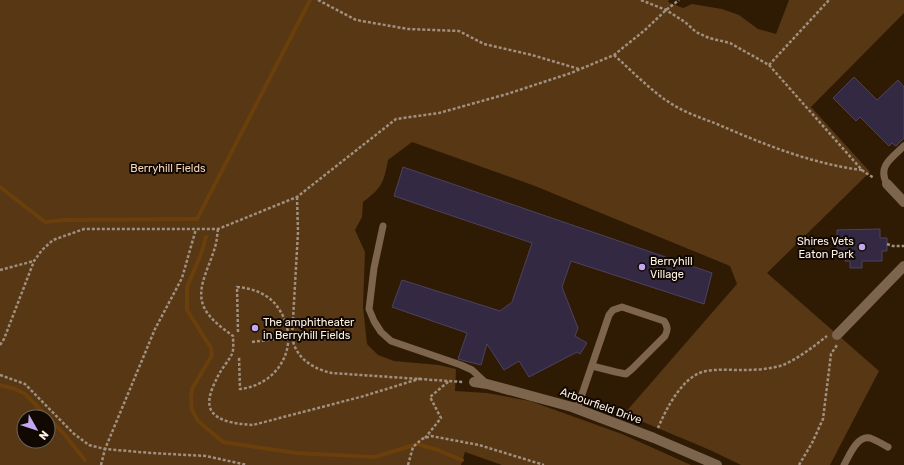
<svg xmlns="http://www.w3.org/2000/svg" width="904" height="465" font-family="Rubik,sans-serif">
	<style>
		.green { fill: #573714; fill-rule: evenodd }
		.lines { fill: none; stroke-linecap: round; stroke-linejoin: round }
		.stream { stroke: #6a3f0c; stroke-width: 4 }
		.building { fill: #332943; stroke: #4d425e }
		.path { stroke: #a0907f; stroke-width: 2.5; stroke-dasharray: 3 2; stroke-linecap: butt }
		.lane { stroke: #7d644c; stroke-width: 7 }
		.street { stroke: #7d644c; stroke-width: 10 }
		.poi-dot { fill: #c4a7f1; stroke: #110802; stroke-width: 1.5 }
		.labels { text-anchor: middle; dominant-baseline: central; stroke-width: 4; stroke-linejoin: round; paint-order: stroke }
		.park-label { font-size: 11px; fill: #f8d7b8; stroke: #110802 }
		.poi-label { font-size: 11px; fill: #fef2e7; stroke: #110802; text-anchor: start }
		.street-label { font-size: 11px; fill: #fef2e7; stroke: #110802 }
	</style>
	<rect width="100%" height="100%" fill="#2f1b04"/>
	<path class="green" d="M 0,0 L 669,0 L 668,2 L 683,8 L 692,4 L 722,9 L 739,15 L 758,29 L 776,34 L 789,0 L 904,0 L 904,13 L 811,107 L 870,172 L 767,273 L 879,371 L 830,465 L 741,465 L 710,450 L 624,414 L 737,284 L 730,266 L 535,186 L 412,142 L 388,160 C 384,182 382,188 363,202 L 362,217 L 355,230 L 365,252 L 363,307 L 367,344 L 378,355 L 394,361 L 439,365 L 456,369 L 455,391 L 487,393 L 530,401 L 622,434 L 691,465 L 502,465 L 465,452 L 461,465 L 0,465 ZM 24,417 L 48,417 L 48,441 L 24,441 Z"/>
	<g class="lines">
		<g class="stream">
			<polyline points="0,187 45,222 65,220 197,219"/>
			<polyline points="197,219 310,0"/>
			<polyline points="206,237 201,254 187,287 187,310 211,348 212,355 192,389 191,399 192,410 198,421 223,442 296,453 375,457 417,444 438,450 462,460"/>
			<polyline points="0,385 15,389 25,394 48,417"/>
			<polyline points="48,417 64,434 85,460"/>
		</g>
	</g>
	<g class="building">
		<polygon points="854,77 877,100 898,80 904,87 904,138 896,146 892,143 889,146 860,117 856,121 833,98"/>
		<polygon points="403,167 712,273 704,304 571,261 562,287 578,328 575,336 587,343 580,354 577,352 529,377 519,361 504,370 487,344 481,365 458,359 467,333 392,307 402,280 500,311 512,302 532,243 394,196"/>
		<polygon points="880,229 880,238 887,238 887,251 882,251 882,261 862,261 862,268 850,268 850,261 845,261 846,253 837,253 837,230"/>
	</g>
	<g class="lines">
		<g class="path">
			<polyline points="318,0 356,20 408,29 459,31 484,44 532,55 579,69"/>
			<polyline points="641,0 666,10 685,22 696,32 709,38 730,43 769,65 862,170 866,173 874,178"/>
			<path d="M 614,55 C 632,71 649,89 670,103 C 684,112 701,118 717,124 C 763,144 812,164 862,170"/>
			<polyline points="769,65 829,0"/>
			<path d="M 297,197 L 298,232 L 292,337 C 293,341 294,346 296,349 C 303,363 318,370 332,373 L 463,382"/>
			<path d="M 218,229 C 217,235 217,241 215,247 C 209,270 191,294 209,315 C 215,323 225,330 233,336 C 233,341 234,350 232,354 C 228,362 221,369 217,378 C 213,386 206,400 211,410 C 218,423 241,424 253,425 L 364,396 L 422,378"/>
			<polyline points="887,244 893,246 904,246"/>
			<polyline points="0,270 34,261"/>
			<path d="M 238,332 L 237,287 C 247,288 257,290 266,296 C 273,300 278,307 282,314 C 300,348 277,385 240,389 L 239,356"/>
			<polyline points="252,342 290,337"/>
			<polyline points="0,345 4,339 34,261 42,250 53,240 84,229 218,229 297,197 396,119 439,113 507,94 571,73 614,55 645,30 666,10 679,0"/>
			<polyline points="0,375 25,384 73,433 89,445 105,449 151,453 206,456 247,465"/>
			<path d="M 658,428 C 666,409 683,375 706,371 C 718,369 731,370 743,370 C 756,370 771,369 783,365 C 799,358 813,347 827,336"/>
			<polyline points="425,438 441,418 430,397 449,381"/>
			<polyline points="101,465 105,449 155,329 182,278 196,229"/>
			<polyline points="408,465 413,447 422,439 431,436 479,445 544,465"/>
			<polyline points="799,465 812,443 823,419 831,354 837,345"/>
		</g>
		<g class="lane">
			<path d="M 887,184 C 877,166 892,158 904,146"/>
			<polyline points="383,226 374,268 369,309 374,321 381,332 391,341 461,365 472,370 487,384"/>
			<path d="M 577,409 L 609,315 L 613,310 L 622,307 L 664,321 C 668,327 668,330 665,336 L 632,369 L 626,374 L 616,372 L 592,366"/>
			<path d="M 844,465 C 849,456 857,435 870,438 C 876,440 882,444 888,447"/>
		</g>
		<g class="street">
			<polyline points="887,184 904,202"/>
			<polyline points="837,335 904,266"/>
			<polyline points="474,382 487,384 572,407 654,438 717,465"/>
		</g>
	</g>
	<g class="poi-dot">
		<circle cx="862" cy="247" r="4"/>
		<circle cx="642" cy="267" r="4"/>
		<circle cx="255" cy="328" r="4"/>
	</g>
	<g class="labels">
		<g class="park-label">
			<text x="168" y="168">Berryhill Fields</text>
		</g>
		<g class="poi-label">
			<text x="854" y="241" text-anchor="end">Shires Vets<tspan x="854" dy="13">Eaton Park</tspan></text>
			<text x="650" y="261">Berryhill<tspan x="650" dy="13">Village</tspan></text>
			<text x="263" y="322">The amphitheater<tspan x="263" dy="13">in Berryhill Fields</tspan></text>
		</g>
		<g class="street-label">
			<text transform="translate(601 406) rotate(20)">Arbourfield Drive</text>
		</g>
	</g>
	<g transform="translate(36 429) rotate(129)"><circle r="19" fill="#110802" stroke="#70665e"/>
	<path d="M0-3L7 15L0 10L-7 15Z" fill="#c4a7f1"/>
	<text y="-6" font-size="11" font-weight="bold" text-anchor="middle" fill="#fef2e7">N</text>
	</g>
</svg>
